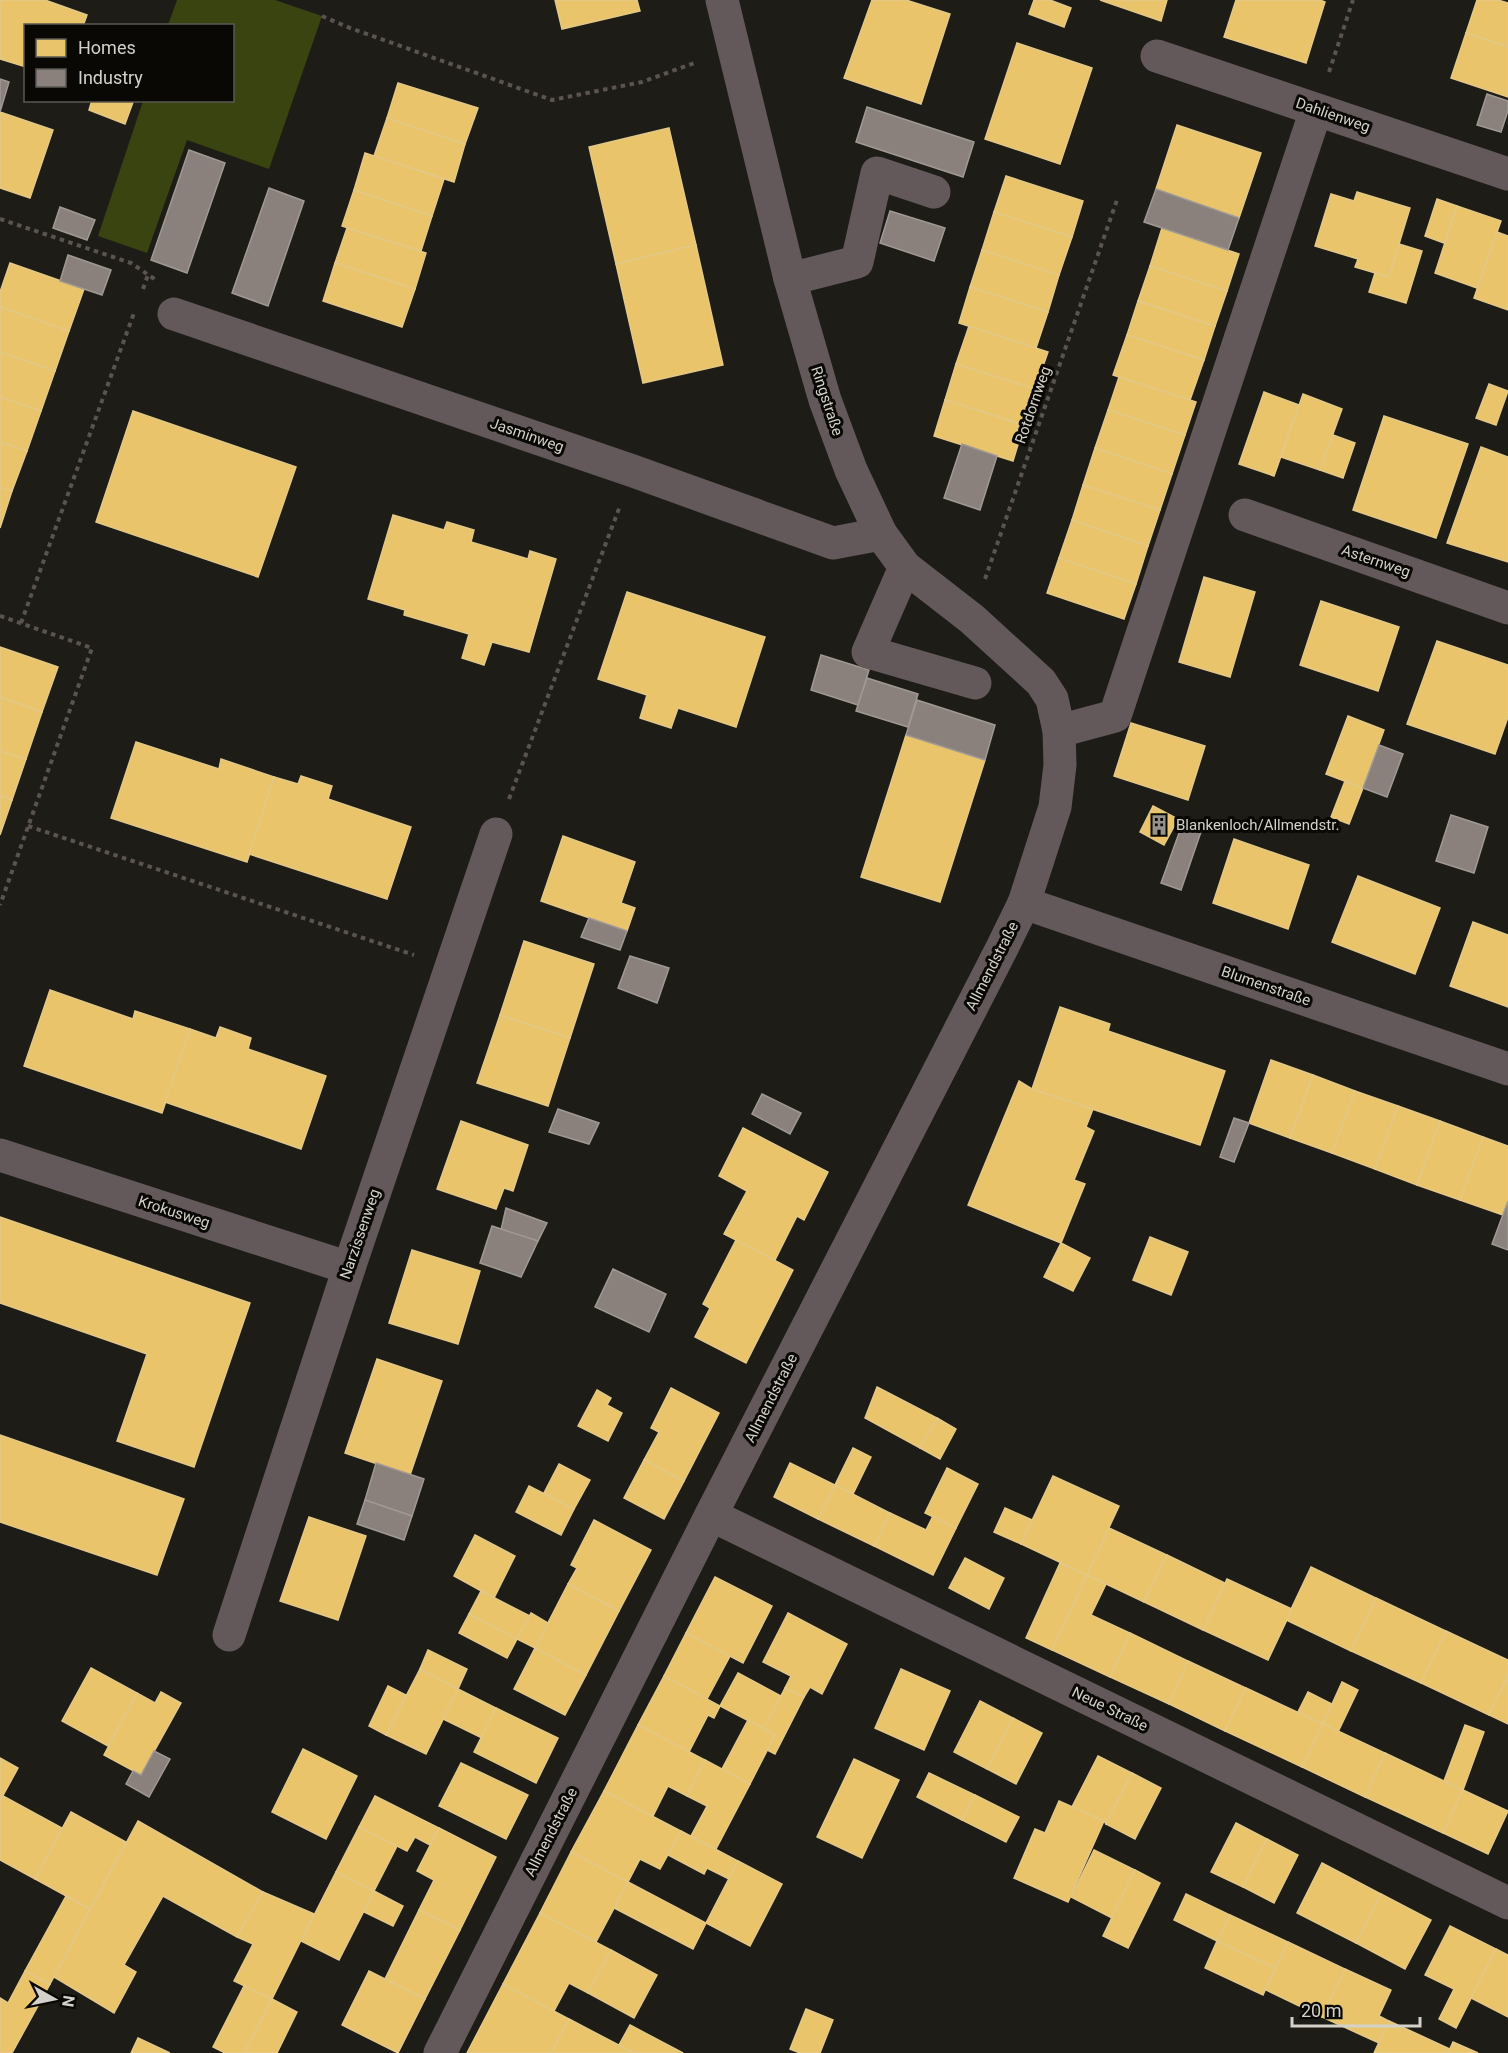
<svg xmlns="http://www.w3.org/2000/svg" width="1508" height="2053" font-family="Roboto,sans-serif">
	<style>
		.green { fill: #394410 }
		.homes { fill: #e9c46a; stroke: #e3c887; stroke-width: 1.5 }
		.industry { fill: #8a817c; stroke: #a09993; stroke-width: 1.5 }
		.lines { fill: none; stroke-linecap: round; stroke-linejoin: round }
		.path { stroke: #5a5352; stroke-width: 4; stroke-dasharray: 4.5 4.5; stroke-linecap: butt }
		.minor { stroke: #63585a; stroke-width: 33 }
		.labels { text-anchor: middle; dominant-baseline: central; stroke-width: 6; stroke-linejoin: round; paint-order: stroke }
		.street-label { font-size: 15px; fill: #d4d1ca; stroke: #090804 }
		.poi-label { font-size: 15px; fill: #d4d1ca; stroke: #090804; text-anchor: start }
	</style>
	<rect width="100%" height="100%" fill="#1e1c16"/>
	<polygon class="green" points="177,0 275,0 322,16 269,169 187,140 147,253 98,236 143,101 232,100 232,26 168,25"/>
	<g class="homes">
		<polygon points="0,0 45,0 87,15 83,26 26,26 26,67 0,59"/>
		<polygon points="555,0 637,0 640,11 562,29"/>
		<polygon points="872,0 906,0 950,14 921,104 844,78"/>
		<polygon points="1034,0 1050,0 1071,8 1064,27 1029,14"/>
		<polygon points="1100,0 1167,0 1161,21"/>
		<polygon points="1236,0 1320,0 1325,2 1306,63 1224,37"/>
		<polygon points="1477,0 1498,0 1508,3 1508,47 1466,33"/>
		<polygon points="1466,33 1508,47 1508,97 1451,78"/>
		<polygon points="1017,43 1092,68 1060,164 985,139"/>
		<polygon points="398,83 478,108 465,144 387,118"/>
		<polygon points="92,100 129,100 133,102 125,124 89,110"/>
		<polygon points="0,112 53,130 30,198 0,188"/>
		<polygon points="387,118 465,144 454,182 374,156"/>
		<polygon points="1177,125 1261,153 1239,218 1156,189"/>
		<polygon points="669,128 696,245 616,264 589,147"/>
		<polygon points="365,153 444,179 432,216 354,190"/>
		<polygon points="1006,176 1083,201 1072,237 994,212"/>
		<polygon points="354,190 432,216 421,251 342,226"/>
		<polygon points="1357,192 1410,208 1389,277 1355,267 1358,259 1315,246 1331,194 1354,201"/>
		<polygon points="1437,199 1457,206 1444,243 1425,236"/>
		<polygon points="1457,206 1501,221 1477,288 1435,273"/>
		<polygon points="994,212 1072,237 1059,275 982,250"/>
		<polygon points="347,228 426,253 415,289 335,263"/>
		<polygon points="1162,228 1239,254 1227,291 1150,266"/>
		<polygon points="1497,232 1508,236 1508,310 1474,298"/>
		<polygon points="1399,244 1422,251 1406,303 1369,292 1375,273 1389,277"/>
		<polygon points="696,245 723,365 643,383 616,264"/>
		<polygon points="982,250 1059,275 1048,312 970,287"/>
		<polygon points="10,263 84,289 69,331 0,307 0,292"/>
		<polygon points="335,263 415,289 402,327 323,301"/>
		<polygon points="1150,266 1227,291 1215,326 1138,301"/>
		<polygon points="970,287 1048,312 1036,348 959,323"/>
		<polygon points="1138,301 1215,326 1204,360 1127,335"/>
		<polygon points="0,307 69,331 55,371 0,352"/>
		<polygon points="969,326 1048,352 1035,389 956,364"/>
		<polygon points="1127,335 1204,360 1190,400 1113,375"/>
		<polygon points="0,352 55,371 41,411 0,397"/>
		<polygon points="956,364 1035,389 1024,425 945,400"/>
		<polygon points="1119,377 1196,402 1185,435 1108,410"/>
		<polygon points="1489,384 1508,391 1496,425 1476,418"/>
		<polygon points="1264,392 1299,405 1274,476 1239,464"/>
		<polygon points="1303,394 1342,409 1320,470 1281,457"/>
		<polygon points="0,397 41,411 27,451 0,442"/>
		<polygon points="945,400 1024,425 1013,461 934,436"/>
		<polygon points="1108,410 1185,435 1172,474 1095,448"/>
		<polygon points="133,411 296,467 258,577 96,522"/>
		<polygon points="1384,416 1468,444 1436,538 1353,510"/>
		<polygon points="1333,435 1355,443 1343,478 1320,470"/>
		<polygon points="0,442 27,451 12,491 0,487"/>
		<polygon points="1481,447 1508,457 1508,562 1447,543"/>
		<polygon points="1095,448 1172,474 1160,510 1083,485"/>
		<polygon points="1083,485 1160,510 1148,546 1072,520"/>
		<polygon points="0,487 12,491 0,528"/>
		<polygon points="393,515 444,530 447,522 474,530 471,542 528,559 530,551 556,559 529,652 492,642 484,665 462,658 469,634 404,615 405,610 368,599"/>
		<polygon points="1072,520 1148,546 1136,584 1059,558"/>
		<polygon points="1059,558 1136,584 1124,619 1047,593"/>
		<polygon points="1204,577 1255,592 1230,677 1179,662"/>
		<polygon points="627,592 765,637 736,727 678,708 671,728 640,718 647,695 598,679"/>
		<polygon points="1321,601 1399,627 1378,691 1300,665"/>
		<polygon points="1437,641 1508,665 1508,717 1495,754 1407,724"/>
		<polygon points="0,647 58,667 42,712 0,697"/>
		<polygon points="0,697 42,712 26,759 0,751"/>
		<polygon points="1348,716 1384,730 1363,788 1326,774"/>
		<polygon points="1131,723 1205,746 1188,800 1114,776"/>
		<polygon points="906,735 985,760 940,902 861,877"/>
		<polygon points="136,742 219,769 221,759 274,777 247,862 111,818"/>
		<polygon points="0,751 26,759 12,800 0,795"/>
		<polygon points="301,776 332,786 328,799 411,827 387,899 249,854 274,777 298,784"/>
		<polygon points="1345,781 1363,788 1349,824 1331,817"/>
		<polygon points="0,795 12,800 0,835"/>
		<polygon points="1153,806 1178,819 1164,845 1140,832"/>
		<polygon points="563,836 635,862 621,903 635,908 627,931 541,901"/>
		<polygon points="1234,839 1309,865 1288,929 1213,903"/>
		<polygon points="1358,876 1440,908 1415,974 1332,942"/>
		<polygon points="1473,922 1508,935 1508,1007 1450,986"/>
		<polygon points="524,941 594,964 570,1038 500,1015"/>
		<polygon points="50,990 133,1019 135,1011 190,1029 162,1113 24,1066"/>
		<polygon points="1060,1007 1110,1024 1108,1031 1225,1071 1200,1145 1032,1089"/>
		<polygon points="500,1015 570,1038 548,1106 477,1083"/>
		<polygon points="220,1027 251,1038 248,1049 326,1076 301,1149 165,1102 190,1029 216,1038"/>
		<polygon points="1271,1060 1313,1075 1290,1138 1249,1123"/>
		<polygon points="1313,1075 1355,1091 1332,1153 1290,1138"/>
		<polygon points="1019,1081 1032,1089 1093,1109 1086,1127 1094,1131 1074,1180 1085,1184 1061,1243 968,1205"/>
		<polygon points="1355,1091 1398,1106 1375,1169 1332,1153"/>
		<polygon points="1398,1106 1440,1121 1417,1185 1375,1169"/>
		<polygon points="461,1121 528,1145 513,1191 504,1188 496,1209 437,1189"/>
		<polygon points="1440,1121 1483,1137 1460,1200 1417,1185"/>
		<polygon points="743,1128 828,1172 804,1220 797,1216 775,1260 724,1234 747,1191 719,1176"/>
		<polygon points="1483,1137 1508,1146 1508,1201 1503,1215 1460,1200"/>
		<polygon points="0,1217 250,1303 194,1467 117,1441 147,1354 0,1303"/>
		<polygon points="1150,1237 1188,1252 1171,1295 1133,1280"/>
		<polygon points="736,1240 793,1270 746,1363 695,1337 710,1308 703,1304"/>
		<polygon points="1061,1243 1090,1258 1073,1291 1044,1277"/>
		<polygon points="412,1250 480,1271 458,1344 389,1323"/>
		<polygon points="377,1359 442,1381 410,1475 345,1453"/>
		<polygon points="877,1387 937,1418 920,1448 865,1418"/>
		<polygon points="671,1388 719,1413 684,1481 644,1460 659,1432 651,1428"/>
		<polygon points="597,1390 611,1398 607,1405 622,1413 608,1441 578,1426"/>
		<polygon points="937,1418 956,1429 940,1459 920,1448"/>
		<polygon points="0,1435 184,1499 157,1575 0,1522"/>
		<polygon points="853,1448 871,1457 853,1494 835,1485"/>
		<polygon points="644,1460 684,1481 664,1519 624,1498"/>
		<polygon points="790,1463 835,1485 818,1519 774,1497"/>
		<polygon points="559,1464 590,1480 574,1509 544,1493"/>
		<polygon points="947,1468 978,1484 956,1528 925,1513"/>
		<polygon points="1053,1476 1119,1506 1087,1575 1021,1544"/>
		<polygon points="835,1485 890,1513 874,1546 818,1519"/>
		<polygon points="529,1486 574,1509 561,1535 516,1512"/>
		<polygon points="1005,1508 1032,1520 1021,1544 994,1532"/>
		<polygon points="890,1513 926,1530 933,1516 956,1528 933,1575 874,1546"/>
		<polygon points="309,1517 366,1536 338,1620 280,1601"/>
		<polygon points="594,1520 651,1550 619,1611 568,1584 577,1568 571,1565"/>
		<polygon points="1109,1528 1167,1555 1144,1602 1087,1575"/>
		<polygon points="475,1535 515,1556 494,1598 454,1576"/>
		<polygon points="1167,1555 1225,1583 1203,1630 1144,1602"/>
		<polygon points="965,1558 1004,1578 989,1609 949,1588"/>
		<polygon points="1060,1563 1087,1575 1052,1650 1026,1638"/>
		<polygon points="1311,1567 1376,1598 1351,1651 1286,1620"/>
		<polygon points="1087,1575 1106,1584 1091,1615 1130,1633 1110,1677 1052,1650"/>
		<polygon points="715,1577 772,1606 743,1663 686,1633"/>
		<polygon points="1227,1579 1292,1609 1268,1660 1203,1630"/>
		<polygon points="568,1584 619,1611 586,1675 535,1648"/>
		<polygon points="481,1591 530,1616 517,1639 469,1614"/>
		<polygon points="1376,1598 1446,1631 1421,1683 1351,1651"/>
		<polygon points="531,1613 548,1623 535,1648 517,1639"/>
		<polygon points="788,1613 847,1644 822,1694 810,1687 804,1697 785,1688 791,1676 763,1662"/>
		<polygon points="469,1614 517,1639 507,1658 459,1633"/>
		<polygon points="1446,1631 1508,1660 1508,1675 1489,1715 1421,1683"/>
		<polygon points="686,1633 730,1656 707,1699 664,1676"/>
		<polygon points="1130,1633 1188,1661 1169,1704 1110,1677"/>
		<polygon points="535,1648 586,1675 565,1715 514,1689"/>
		<polygon points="428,1650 467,1669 458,1689 420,1669"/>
		<polygon points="1188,1661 1246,1688 1225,1731 1169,1704"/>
		<polygon points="91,1668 137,1693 108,1746 62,1721"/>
		<polygon points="420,1669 458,1689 426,1754 386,1735"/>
		<polygon points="901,1669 950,1691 924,1750 875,1728"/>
		<polygon points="738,1673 781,1696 764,1729 720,1706"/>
		<polygon points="1508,1675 1508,1724 1489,1715"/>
		<polygon points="664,1676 720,1706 714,1718 708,1715 689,1752 638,1725"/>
		<polygon points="1342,1682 1358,1690 1338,1732 1323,1724"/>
		<polygon points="388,1686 406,1695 386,1735 369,1726"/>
		<polygon points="785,1688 804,1697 775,1754 767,1750 775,1735 764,1729"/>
		<polygon points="1246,1688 1323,1724 1302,1767 1225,1731"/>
		<polygon points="458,1689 496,1708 482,1738 443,1719"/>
		<polygon points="161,1692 181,1703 141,1775 104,1755 137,1693 155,1703"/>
		<polygon points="1308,1692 1332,1704 1323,1724 1298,1712"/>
		<polygon points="980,1701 1013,1718 987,1769 954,1752"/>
		<polygon points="496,1708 558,1738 536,1783 474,1752"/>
		<polygon points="1013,1718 1042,1733 1016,1784 987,1769"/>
		<polygon points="748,1720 775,1735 750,1784 722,1769"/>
		<polygon points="1323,1724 1385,1753 1365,1797 1302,1767"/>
		<polygon points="638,1725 705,1760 687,1796 668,1786 653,1816 604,1791"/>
		<polygon points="1465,1725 1484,1732 1463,1790 1444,1781"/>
		<polygon points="303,1749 357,1776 326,1839 272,1812"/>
		<polygon points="1385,1753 1463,1790 1443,1833 1365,1797"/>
		<polygon points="1098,1756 1132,1773 1106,1824 1104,1821 1072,1807"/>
		<polygon points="0,1758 18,1768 0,1801"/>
		<polygon points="854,1759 899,1780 862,1858 817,1837"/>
		<polygon points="705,1760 750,1784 716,1849 691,1836 707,1806 687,1796"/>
		<polygon points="461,1763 528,1795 506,1839 439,1806"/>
		<polygon points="929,1773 975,1795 962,1820 917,1797"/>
		<polygon points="1132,1773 1161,1788 1135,1839 1106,1824"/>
		<polygon points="1463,1790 1508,1811 1488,1854 1443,1833"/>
		<polygon points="604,1791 681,1831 660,1869 640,1859 628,1882 571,1852"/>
		<polygon points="975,1795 1019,1817 1006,1842 962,1820"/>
		<polygon points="3,1796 62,1828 35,1879 0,1860 0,1801"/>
		<polygon points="375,1796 439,1828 430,1845 415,1837 407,1851 359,1827"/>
		<polygon points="1059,1801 1104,1821 1068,1902 1014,1878 1035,1829 1045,1833"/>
		<polygon points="71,1812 126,1842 90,1909 35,1879"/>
		<polygon points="138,1821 263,1892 237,1937 163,1896 124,1965 136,1972 114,2013 54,1977"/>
		<polygon points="1236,1823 1267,1839 1243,1887 1211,1872"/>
		<polygon points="359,1827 397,1846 374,1891 336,1872"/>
		<polygon points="439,1828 496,1857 460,1930 419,1910 434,1880 417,1871"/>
		<polygon points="681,1831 738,1861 729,1879 707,1868 704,1874 668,1855"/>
		<polygon points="1267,1839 1298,1855 1274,1903 1243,1887"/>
		<polygon points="1094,1850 1135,1870 1112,1918 1071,1897"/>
		<polygon points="571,1852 628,1882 596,1942 540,1913"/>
		<polygon points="738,1861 782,1884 750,1946 706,1923"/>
		<polygon points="1322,1863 1381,1894 1356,1943 1297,1913"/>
		<polygon points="1135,1870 1160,1883 1128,1948 1103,1936"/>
		<polygon points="336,1872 374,1891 339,1960 301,1941"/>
		<polygon points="628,1882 706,1923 693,1949 614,1908"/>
		<polygon points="374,1891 403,1906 393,1926 364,1912"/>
		<polygon points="263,1892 314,1914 272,1999 234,1981 253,1944 237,1937"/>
		<polygon points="1186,1894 1230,1915 1217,1941 1174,1920"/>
		<polygon points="1381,1894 1431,1920 1405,1969 1356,1943"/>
		<polygon points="66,1896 90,1909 50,1984 25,1971"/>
		<polygon points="419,1910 460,1930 425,1999 385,1979"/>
		<polygon points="540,1913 611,1950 588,1993 569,1983 554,2011 503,1984"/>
		<polygon points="1230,1915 1288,1942 1275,1968 1217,1941"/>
		<polygon points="1450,1926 1496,1949 1456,2028 1439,2019 1454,1989 1425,1975"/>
		<polygon points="1217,1941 1275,1968 1263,1995 1205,1968"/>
		<polygon points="1288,1942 1345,1969 1322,2017 1266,1990"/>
		<polygon points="1496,1949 1508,1955 1508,2017 1471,1998"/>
		<polygon points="611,1950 657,1975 634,2018 588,1993"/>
		<polygon points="1345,1969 1391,1990 1379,2016 1389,2021 1379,2043 1322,2017"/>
		<polygon points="25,1971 50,1984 12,2053 0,2053 0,1998 8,2003"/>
		<polygon points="369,1971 425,1999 398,2053 342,2025"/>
		<polygon points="503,1984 569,2019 551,2053 467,2053"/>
		<polygon points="244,1986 272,1999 244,2053 225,2053 213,2047"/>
		<polygon points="272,1999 297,2012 277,2053 244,2053"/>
		<polygon points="806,2009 833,2020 820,2053 800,2053 790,2049"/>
		<polygon points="569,2019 632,2052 631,2053 551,2053"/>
		<polygon points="1389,2021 1450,2049 1448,2053 1374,2053"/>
		<polygon points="630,2025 683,2053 634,2053 619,2045"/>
		<polygon points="138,2038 170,2053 131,2053"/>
		<polygon points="1453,2042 1478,2053 1448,2053"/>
	</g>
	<g class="industry">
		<polygon points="0,79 9,82 0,112"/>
		<polygon points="1487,94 1508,101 1508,111 1501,132 1477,125"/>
		<polygon points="867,107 974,142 963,177 856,142"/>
		<polygon points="189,150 225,163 187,273 151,260"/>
		<polygon points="269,188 304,201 268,306 232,293"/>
		<polygon points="1156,189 1239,218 1228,250 1144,222"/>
		<polygon points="60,207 95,220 87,240 53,228"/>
		<polygon points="890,211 945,228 934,261 880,243"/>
		<polygon points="68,255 111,270 102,295 60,281"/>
		<polygon points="962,444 997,456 980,510 944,498"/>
		<polygon points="821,655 869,670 858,705 811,690"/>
		<polygon points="867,678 918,694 908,727 856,711"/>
		<polygon points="917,700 995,725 985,760 906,735"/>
		<polygon points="1379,745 1403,754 1387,797 1363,788"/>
		<polygon points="1451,815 1488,827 1474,873 1436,861"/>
		<polygon points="1183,822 1202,829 1181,890 1161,883"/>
		<polygon points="589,918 627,931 620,950 581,937"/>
		<polygon points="630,956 669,968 657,1003 618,988"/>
		<polygon points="762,1094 801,1113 790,1134 752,1114"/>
		<polygon points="558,1109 599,1123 589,1144 549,1132"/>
		<polygon points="1234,1118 1249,1123 1234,1162 1220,1157"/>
		<polygon points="1508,1201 1508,1250 1492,1244"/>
		<polygon points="506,1208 547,1223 538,1241 501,1230"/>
		<polygon points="492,1226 538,1241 521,1277 480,1263"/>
		<polygon points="613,1269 666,1294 649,1332 595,1307"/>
		<polygon points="376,1463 424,1479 412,1516 365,1500"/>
		<polygon points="365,1500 412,1516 404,1540 357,1524"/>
		<polygon points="154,1751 170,1759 149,1797 126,1784 133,1771 141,1775"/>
	</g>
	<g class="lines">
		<g class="path">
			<polyline points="322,16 350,28 552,100 642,82 697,62"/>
			<polyline points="1329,72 1353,0"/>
			<polyline points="0,219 131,263 153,278 156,282"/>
			<polyline points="143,289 148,275"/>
			<polyline points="985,579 1117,200"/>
			<polyline points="0,616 92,648 0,905"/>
			<polyline points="21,623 134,313"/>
			<polyline points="509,799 620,506"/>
			<polyline points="28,826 414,955"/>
		</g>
		<g class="minor">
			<polyline points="1157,56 1508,174"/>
			<polyline points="790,279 857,262 877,173 934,192"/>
			<polyline points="174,314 633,471 833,543 881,534"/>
			<polyline points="1245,515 1508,608"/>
			<polyline points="905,567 868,652 975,683"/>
			<polyline points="1059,731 1115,716 1316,110"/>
			<polyline points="1024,903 1508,1069"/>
			<polyline points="0,1155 349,1268"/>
			<polyline points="711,1515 1508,1903"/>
			<polyline points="229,1635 349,1268 496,834"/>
			<polyline points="440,2053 711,1515 1002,948 1024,903 1055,807 1060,765 1059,731 1052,699 1041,682 972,619 905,567 881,534 851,470 825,400 790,279 722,0"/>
		</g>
	</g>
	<defs>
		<g id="building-bare" transform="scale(1.62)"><path d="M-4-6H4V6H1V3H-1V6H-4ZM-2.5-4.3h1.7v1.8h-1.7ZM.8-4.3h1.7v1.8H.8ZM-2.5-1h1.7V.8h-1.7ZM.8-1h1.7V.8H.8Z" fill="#94928b" stroke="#090804" stroke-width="2.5" paint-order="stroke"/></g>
	</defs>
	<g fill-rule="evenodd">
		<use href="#building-bare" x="1159" y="825"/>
	</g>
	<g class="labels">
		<g class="street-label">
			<text transform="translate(1333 115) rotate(19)">Dahlienweg</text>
			<text transform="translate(827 401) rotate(72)">Ringstraße</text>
			<text transform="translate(1033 405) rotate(-71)">Rotdornweg</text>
			<text transform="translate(527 435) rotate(19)">Jasminweg</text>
			<text transform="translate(1376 561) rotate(19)">Asternweg</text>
			<text transform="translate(992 966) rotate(-63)">Allmendstraße</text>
			<text transform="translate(1266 986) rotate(19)">Blumenstraße</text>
			<text transform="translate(174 1212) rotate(18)">Krokusweg</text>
			<text transform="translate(360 1234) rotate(-71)">Narzissenweg</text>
			<text transform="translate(771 1398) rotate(-63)">Allmendstraße</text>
			<text transform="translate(1110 1709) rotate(26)">Neue Straße</text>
			<text transform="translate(551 1832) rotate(-63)">Allmendstraße</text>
		</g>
		<g class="poi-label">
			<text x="1176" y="825">Blankenloch/Allmendstr.</text>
		</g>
	</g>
	<rect x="24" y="24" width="210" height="78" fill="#090804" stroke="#5a5853" stroke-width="1.5"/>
	<rect x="36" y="39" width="30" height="18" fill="#e9c46a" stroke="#5a5853" stroke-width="1.5"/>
	<text x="78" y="54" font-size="18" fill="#d4d1ca">Homes</text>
	<rect x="36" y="69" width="30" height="18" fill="#8a817c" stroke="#5a5853" stroke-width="1.5"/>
	<text x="78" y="84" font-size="18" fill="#d4d1ca">Industry</text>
	<g transform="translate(54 1999) rotate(99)" stroke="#090804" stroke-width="4.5" paint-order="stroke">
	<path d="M0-4.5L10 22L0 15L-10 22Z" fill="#d4d1ca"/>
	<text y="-9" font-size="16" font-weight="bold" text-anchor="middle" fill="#d4d1ca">N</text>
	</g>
	<path d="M1292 2017v9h128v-9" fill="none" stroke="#d4d1ca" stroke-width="3"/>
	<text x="1301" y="2017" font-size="18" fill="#d4d1ca" stroke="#090804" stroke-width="4.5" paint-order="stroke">20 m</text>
</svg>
